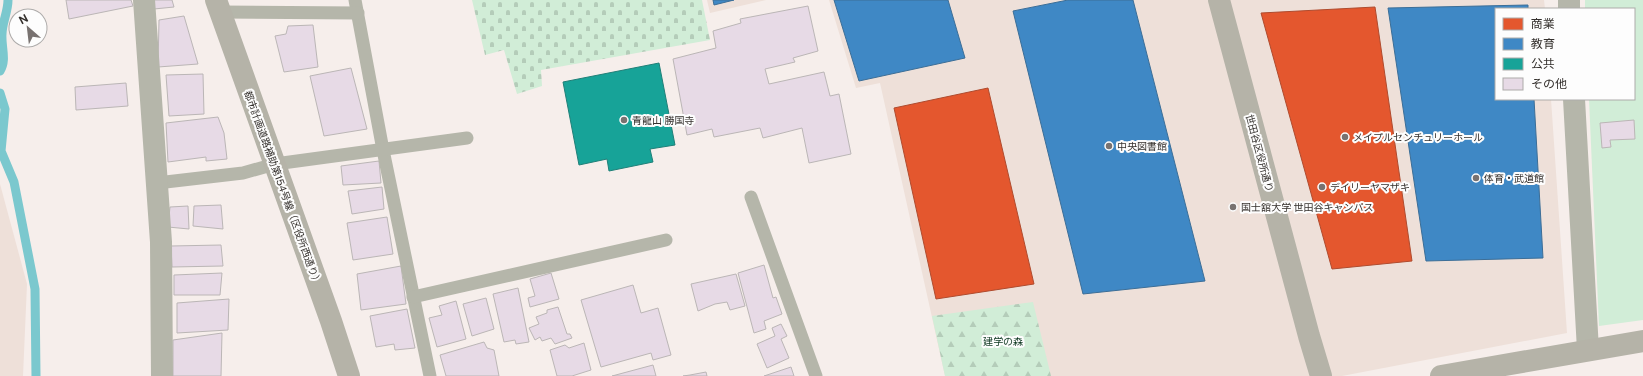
<svg xmlns="http://www.w3.org/2000/svg" width="1643" height="376" font-family="'Public Sans','Noto Sans JP',sans-serif">
	<style>
		.built { fill: #eee0d9 }
		.forest { fill: url(#forest-firs) }
		.cemetery { fill: url(#cemetery-stones) }
		.park { fill: #d1edd7 }
		.shops { fill: #e4572e; stroke: #af4b2e }
		.schools { fill: #3f88c5; stroke: #3c6e97 }
		.public { fill: #17a398; stroke: #208078 }
		.lines { fill: none; stroke-linecap: round; stroke-linejoin: round }
		.stream { stroke: #7bc8ce; stroke-width: 9 }
		.building { fill: #e7dae6; stroke: #bbb6b6 }
		.lane { stroke: #b5b6aa; stroke-width: 13 }
		.street { stroke: #b5b6aa; stroke-width: 22 }
		.secondary { stroke: #b5b3a8; stroke-width: 22 }
		.poi-dot { fill: #787270; stroke: #fdfdfd; stroke-width: 1.5 }
		.labels { text-anchor: middle; dominant-baseline: central; stroke-width: 4; stroke-linejoin: round; paint-order: stroke }
		.poi-label { font-size: 10px; fill: #34302d; stroke: #fdfdfd; text-anchor: start }
		.street-label { font-size: 10px; fill: #34302d; stroke: #fdfdfd }
		.park-label { font-size: 10px; fill: #0c361f; stroke: #fdfdfd }
	</style>
	<defs>
		<pattern id="forest-firs" width="22" height="20" patternUnits="userSpaceOnUse"><rect width="22" height="20" fill="#d1edd7"/><path d="M5 1l3.5 6h-7zM16 11l3.5 6h-7z" fill="#b4ccb9"/></pattern>
		<pattern id="cemetery-stones" width="16" height="16" patternUnits="userSpaceOnUse"><rect width="16" height="16" fill="#d1edd7"/><path d="M2 7V4a2 2 0 0 1 4 0v3zM10 15v-3a2 2 0 0 1 4 0v3z" fill="#b4ccb9"/></pattern>
	</defs>
	<rect width="100%" height="100%" fill="#f6eeeb"/>
	<g class="built">
		<polygon points="707,0 766,0 710,13"/>
		<polygon points="829,0 1544,0 1545,9 1496,9 1496,99 1551,99 1567,333 1342,376 945,376 880,83 856,88"/>
		<polygon points="0,184 27,284 23,376 0,376"/>
	</g>
	<polygon class="forest" points="1033,302 1051,376 945,376 932,316"/>
	<polygon class="cemetery" points="472,0 702,0 710,40 541,70 542,86 517,94 504,50 485,55"/>
	<polygon class="park" points="1585,0 1643,0 1643,320 1599,326 1589,99 1634,99 1634,9 1585,9"/>
	<g class="shops">
		<polygon points="1375,7 1412,261 1332,269 1261,13"/>
		<polygon points="988,88 1034,284 936,299 894,108"/>
	</g>
	<g class="schools">
		<polygon points="713,0 734,0 714,5"/>
		<polygon points="834,0 948,0 965,58 859,81"/>
		<polygon points="1068,0 1133,0 1205,281 1083,294 1013,11"/>
		<polygon points="1528,5 1528,9 1496,9 1496,99 1534,99 1543,258 1426,261 1388,8"/>
	</g>
	<polygon class="public" points="659,63 675,145 650,149 653,162 609,171 607,159 579,165 563,82"/>
	<g class="lines">
		<g class="stream">
			<path d="M 0,71 C 7,60 1,47 2,34 C 2,23 8,12 8,0"/>
			<polyline points="0,93 5,109 1,151 14,182 35,289 36,376"/>
		</g>
	</g>
	<g class="building">
		<polygon points="66,0 131,0 133,6 69,19"/>
		<polygon points="153,0 172,0 174,7 154,9"/>
		<polygon points="808,6 818,51 793,58 795,62 765,69 769,84 824,72 830,96 839,94 851,154 809,163 802,128 763,138 760,128 714,137 712,129 687,135 673,59 716,48 713,31 741,23 740,19"/>
		<polygon points="184,16 198,64 158,67 159,20"/>
		<polygon points="313,25 318,67 284,72 275,36 286,34 288,26"/>
		<polygon points="351,68 367,129 324,136 310,76"/>
		<polygon points="203,74 204,114 169,116 166,75"/>
		<polygon points="126,83 128,106 76,110 75,87"/>
		<polygon points="218,117 224,133 227,159 206,161 206,157 168,162 166,123"/>
		<polygon points="1634,120 1635,139 1610,140 1611,147 1602,148 1600,123"/>
		<polygon points="379,161 381,183 343,185 341,166"/>
		<polygon points="382,187 384,209 352,214 348,191"/>
		<polygon points="221,205 223,229 193,226 194,206"/>
		<polygon points="188,206 189,229 168,227 170,207"/>
		<polygon points="387,217 393,254 353,260 347,223"/>
		<polygon points="221,245 223,266 172,267 171,246"/>
		<polygon points="764,265 773,298 776,297 782,314 764,321 766,329 754,333 738,273"/>
		<polygon points="401,266 406,304 361,310 357,274"/>
		<polygon points="222,273 220,295 174,295 174,275"/>
		<polygon points="551,273 559,299 530,307 528,298 535,296 530,279"/>
		<polygon points="736,274 745,306 730,310 727,302 715,304 698,311 691,284"/>
		<polygon points="633,285 641,313 658,308 671,355 653,360 651,353 601,367 581,300"/>
		<polygon points="518,288 529,342 516,344 515,340 504,342 493,294"/>
		<polygon points="486,298 494,329 472,336 463,304"/>
		<polygon points="229,299 228,330 177,333 177,303"/>
		<polygon points="456,301 466,339 437,347 429,318 442,315 439,306"/>
		<polygon points="558,307 567,334 570,334 572,338 555,344 551,338 542,341 540,337 535,340 529,328 539,324 536,317 547,313 547,310"/>
		<polygon points="407,309 415,348 395,350 394,344 376,347 370,316"/>
		<polygon points="781,324 787,336 781,339 789,358 767,368 757,344 775,336 772,328"/>
		<polygon points="222,333 221,376 173,376 173,340"/>
		<polygon points="484,342 487,348 494,350 499,376 446,376 440,355"/>
		<polygon points="584,343 591,370 572,376 557,376 550,350 565,345 569,348"/>
		<polygon points="653,365 656,376 612,376"/>
		<polygon points="791,367 794,376 764,376"/>
		<polygon points="706,372 707,376 683,376 690,375"/>
	</g>
	<g class="lines">
		<g class="lane">
			<polyline points="355,0 383,150 430,376"/>
			<polyline points="220,12 358,13"/>
			<polyline points="157,183 243,173 275,164 467,138"/>
			<polyline points="751,197 816,376"/>
			<polyline points="413,297 666,240"/>
		</g>
		<g class="street">
			<polyline points="144,0 161,242 162,376"/>
			<polyline points="1569,0 1569,9"/>
			<polyline points="1574,99 1588,350"/>
		</g>
		<g class="secondary">
			<polyline points="216,0 331,321 349,376"/>
			<polyline points="1219,0 1309,336 1321,376"/>
			<polyline points="1441,376 1643,341"/>
		</g>
	</g>
	<g class="poi-dot">
		<circle cx="624" cy="120" r="4"/>
		<circle cx="1345" cy="137" r="4"/>
		<circle cx="1109" cy="146" r="4"/>
		<circle cx="1476" cy="178" r="4"/>
		<circle cx="1322" cy="187" r="4"/>
		<circle cx="1233" cy="207" r="4"/>
	</g>
	<g class="labels">
		<g class="poi-label">
			<text x="632" y="120">青龍山 勝国寺</text>
			<text x="1353" y="137">メイプルセンチュリーホール</text>
			<text x="1117" y="146">中央図書館</text>
			<text x="1484" y="178">体育・武道館</text>
			<text x="1330" y="187">デイリーヤマザキ</text>
			<text x="1241" y="207">国士舘大学 世田谷キャンパス</text>
		</g>
		<g class="street-label">
			<text transform="translate(1260 153) rotate(75)">世田谷区役所通り</text>
			<text transform="translate(283 188) rotate(70)">都市計画道路補助第154号線（区役所西通り）</text>
		</g>
		<g class="park-label">
			<text x="1003" y="341">建学の森</text>
		</g>
	</g>
	<rect x="1495" y="8" width="140" height="92" fill="#fdfdfd" stroke="#adabaa"/>
	<rect x="1503" y="18" width="20" height="12" fill="#e4572e" stroke="#adabaa"/>
	<text x="1531" y="28" font-size="12" fill="#34302d">商業</text>
	<rect x="1503" y="38" width="20" height="12" fill="#3f88c5" stroke="#adabaa"/>
	<text x="1531" y="48" font-size="12" fill="#34302d">教育</text>
	<rect x="1503" y="58" width="20" height="12" fill="#17a398" stroke="#adabaa"/>
	<text x="1531" y="68" font-size="12" fill="#34302d">公共</text>
	<rect x="1503" y="78" width="20" height="12" fill="#e7dae6" stroke="#adabaa"/>
	<text x="1531" y="88" font-size="12" fill="#34302d">その他</text>
	<g transform="translate(28 28) rotate(332)"><circle r="19" fill="#fdfdfd" stroke="#adabaa"/>
	<path d="M0-3L7 15L0 10L-7 15Z" fill="#787270"/>
	<text y="-6" font-size="11" font-weight="bold" text-anchor="middle" fill="#34302d">N</text>
	</g>
</svg>
